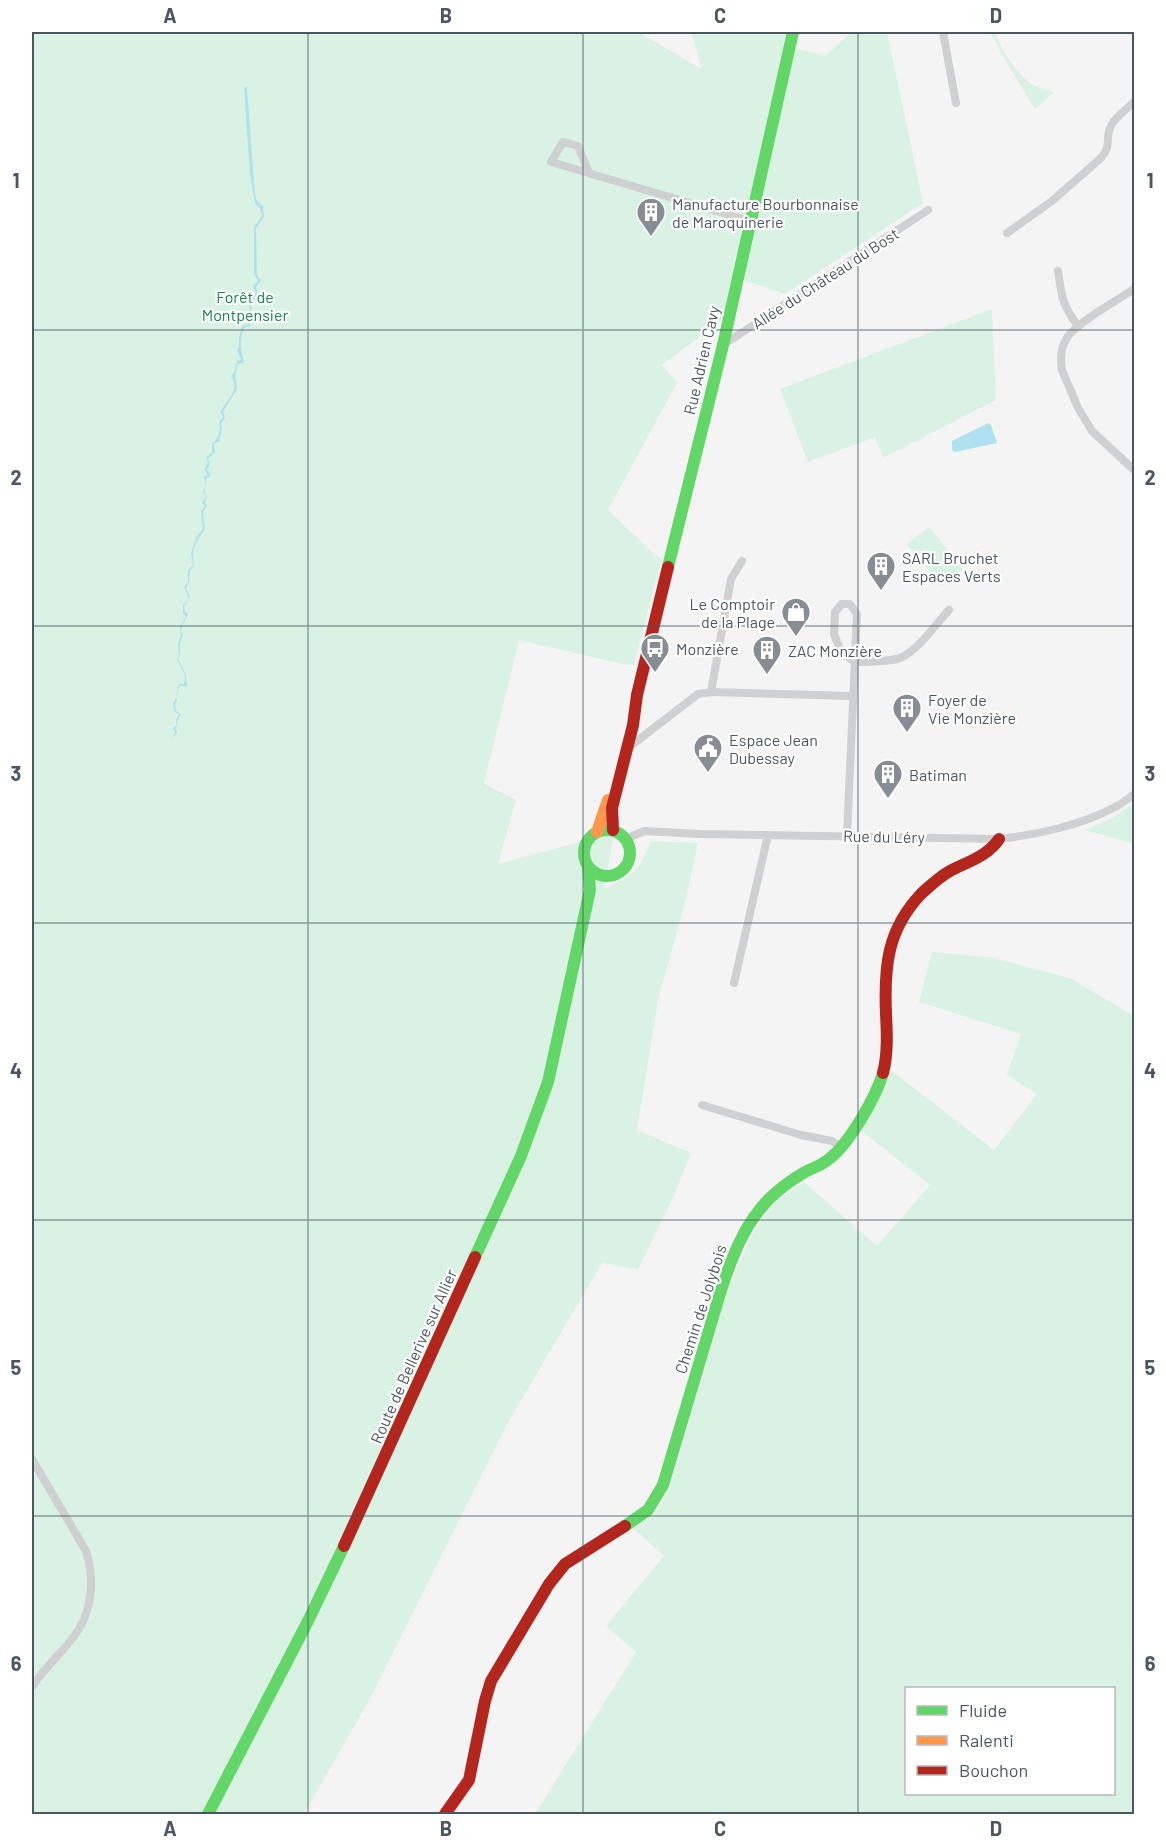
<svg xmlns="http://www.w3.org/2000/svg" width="1166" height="1846" font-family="Barlow,sans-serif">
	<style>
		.green { fill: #d9f2e3; fill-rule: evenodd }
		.water { fill: #aee2f0 }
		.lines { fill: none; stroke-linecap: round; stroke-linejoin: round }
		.street { stroke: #ced0d2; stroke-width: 8 }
		.fast { stroke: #63d668; stroke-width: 12 }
		.slow { stroke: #ff974d; stroke-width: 12 }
		.jam { stroke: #b3261e; stroke-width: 12 }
		.grid { fill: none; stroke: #4a5661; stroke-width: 1.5; stroke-opacity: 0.55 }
		.labels { text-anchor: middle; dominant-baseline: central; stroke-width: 4.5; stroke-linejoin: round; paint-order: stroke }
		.poi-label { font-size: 16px; fill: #4a5661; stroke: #fff; text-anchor: start }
		.street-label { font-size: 16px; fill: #4a5661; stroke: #fff }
		.park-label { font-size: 16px; fill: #17864f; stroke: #fff }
		.neatline { fill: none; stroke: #4a5661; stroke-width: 2 }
		.grid-label { font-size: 20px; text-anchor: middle; font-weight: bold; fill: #4a5661 }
	</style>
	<rect width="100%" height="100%" fill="#f4f4f4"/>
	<g class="green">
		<path d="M 32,32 L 638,32 L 702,69 L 691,32 L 782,32 L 795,48 L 825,56 L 852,32 L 887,32 L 923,203 L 785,294 L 743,280 L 737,309 L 662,365 L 677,383 L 608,510 L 661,560 L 634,665 L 627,665 L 519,640 L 484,784 L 516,800 L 498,864 L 614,833 L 604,889 C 633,876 639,871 651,841 L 698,843 L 685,903 L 658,1000 L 637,1130 L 691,1153 L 672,1200 L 638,1269 L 602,1263 L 506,1426 L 372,1695 L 304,1814 L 32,1814 Z"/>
		<path d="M 990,32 L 995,32 C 1001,50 1017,76 1035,86 C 1040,89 1048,90 1054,92 L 1035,109 L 1005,60 Z"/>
		<polygon points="992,309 996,400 883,458 875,437 808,462 780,389"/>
		<polygon points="929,527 963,569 941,586 907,544"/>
		<polygon points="1134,803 1134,844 1085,830 1111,819"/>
		<path d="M 932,952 L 993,958 L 1070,978 L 1134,1016 L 1134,1814 L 535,1814 L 636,1652 L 606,1626 L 664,1556 L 633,1528 L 656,1513 L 670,1487 L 726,1293 L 751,1237 L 767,1211 L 779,1199 L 804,1182 L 877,1246 L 930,1185 L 860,1130 L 892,1071 L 994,1150 L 1037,1094 L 1007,1075 L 1021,1034 L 919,1002 ZM 906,1688 L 1114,1688 L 1114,1794 L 906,1794 Z"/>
	</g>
	<g class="water">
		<path d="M 247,87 L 255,195 L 257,201 L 263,206 L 264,217 L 256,228 L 257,275 L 261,281 L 256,287 L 258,295 L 251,304 L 252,317 L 249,321 L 251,326 L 244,328 C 239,344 241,347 244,363 L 238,364 C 234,373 236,379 237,389 L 223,412 L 225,418 L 221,423 L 222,429 L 219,441 L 214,444 L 215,452 L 208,459 L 210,464 L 207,470 L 211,475 L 206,479 L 205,492 L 207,496 L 205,502 L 207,506 L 203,512 L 205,529 C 196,541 191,551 194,565 L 190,571 L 189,582 L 186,588 L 190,598 L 184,606 L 185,612 L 188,614 L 182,626 L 181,632 L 183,634 C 178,644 182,652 178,659 L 186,675 L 187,687 L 180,685 L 176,697 L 177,701 L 175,704 L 176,711 L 181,714 C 177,720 175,727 177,733 L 171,738 L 175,733 L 173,728 L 176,725 L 176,720 L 179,714 L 175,712 L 173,704 C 177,699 176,690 180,683 L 184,684 L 185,675 L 177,660 L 179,654 L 178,643 L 181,635 L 180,627 L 186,616 L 183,613 L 183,605 L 189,599 L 184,587 L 188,582 L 188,570 L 193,565 L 191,553 L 197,536 L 203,529 L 201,511 L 205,506 L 202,503 L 206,496 L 203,492 L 206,486 L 204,476 L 208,474 L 204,470 L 208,463 L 206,457 L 212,452 L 212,444 C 219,438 221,431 219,422 L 223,417 L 220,412 C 226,401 241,389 231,376 L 234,373 L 237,361 L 241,360 L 237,350 L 239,347 L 239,338 L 242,326 L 248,324 L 247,320 L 250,316 L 249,305 L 256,294 L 253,286 L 258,281 L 254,274 L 254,227 L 262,216 L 260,209 L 255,203 L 250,175 L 244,88 Z"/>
		<polygon points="988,423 991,425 997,443 955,452 952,450 952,441"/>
	</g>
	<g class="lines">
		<g class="street">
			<polyline points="943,32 956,103"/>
			<polyline points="589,173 578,146 563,142 551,162 602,177 750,221"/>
			<path d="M 1007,233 L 1052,201 L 1101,158 C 1111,145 1106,144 1109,131 C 1112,119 1126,110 1134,102"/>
			<path d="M 1058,271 C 1062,298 1062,304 1078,326"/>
			<path d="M 1134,289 C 1118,300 1081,320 1069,335 C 1061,345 1060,358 1062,370 L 1078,408 L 1092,431 L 1134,470"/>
			<polyline points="723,345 928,210"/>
			<path d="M 855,662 C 869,661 889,663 902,657 C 917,651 938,622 949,610"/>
			<polyline points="711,692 731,579 742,561"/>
			<polyline points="628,748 698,694 711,692 853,696"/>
			<polyline points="847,835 857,614 850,604 842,604 835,612 834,634 841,652 855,662"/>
			<path d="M 626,839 L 644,831 L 700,834 L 999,839 C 1036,835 1082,825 1115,807 C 1122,804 1128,799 1134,794"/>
			<polyline points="734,983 768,835"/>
			<polyline points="702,1105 801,1135 832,1141 841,1147"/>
			<path d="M 32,1459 L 86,1551 C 94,1577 93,1605 79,1629 C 66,1650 45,1666 32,1687"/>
		</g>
		<g class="fast">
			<polyline points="668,567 723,345 793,32"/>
			<circle cx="607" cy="853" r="23"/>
			<polyline points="475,1257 521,1156 548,1082 590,890 588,867"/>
			<path d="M 625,1526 L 648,1510 L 663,1485 L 721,1290 C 732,1257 744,1225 768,1200 C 779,1189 791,1180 805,1172 C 813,1168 822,1165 829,1159 C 849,1144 876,1097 883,1073"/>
			<polyline points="208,1814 308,1621 344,1546"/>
		</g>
		<polyline class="slow" points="597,832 608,800"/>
		<g class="jam">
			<polyline points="613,830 612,808 633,725 637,695 668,567"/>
			<path d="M 883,1073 C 888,1054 887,1033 886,1014 C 884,967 887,930 921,894 C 930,886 939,877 950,871 C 967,862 988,856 999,839"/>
			<polyline points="344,1546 475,1257"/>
			<polyline points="445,1814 469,1780 485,1701 491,1681 549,1584 565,1564 625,1526"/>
		</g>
	</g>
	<path class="grid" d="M 308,32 L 308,1814M 583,32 L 583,1814M 858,32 L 858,1814M 32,330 L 1134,330M 32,626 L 1134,626M 32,923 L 1134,923M 32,1220 L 1134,1220M 32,1516 L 1134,1516"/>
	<defs>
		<g id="building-pin" transform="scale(1.5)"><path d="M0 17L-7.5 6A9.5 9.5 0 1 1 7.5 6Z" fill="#868d94" stroke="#fff"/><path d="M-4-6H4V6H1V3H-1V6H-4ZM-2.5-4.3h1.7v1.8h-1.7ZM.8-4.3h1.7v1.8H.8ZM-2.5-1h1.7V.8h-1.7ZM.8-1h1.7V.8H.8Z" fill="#fff"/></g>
		<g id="shop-pin" transform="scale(1.5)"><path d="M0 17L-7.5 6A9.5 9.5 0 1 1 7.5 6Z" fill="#868d94" stroke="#fff"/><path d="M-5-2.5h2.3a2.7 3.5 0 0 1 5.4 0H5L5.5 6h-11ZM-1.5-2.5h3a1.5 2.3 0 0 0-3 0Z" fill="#fff"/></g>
		<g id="bus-pin" transform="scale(1.5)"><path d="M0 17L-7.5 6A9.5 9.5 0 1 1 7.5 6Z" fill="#868d94" stroke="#fff"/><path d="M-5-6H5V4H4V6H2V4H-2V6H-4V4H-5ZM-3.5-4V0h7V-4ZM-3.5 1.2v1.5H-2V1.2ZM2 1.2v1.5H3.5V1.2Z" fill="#fff"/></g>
		<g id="civic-pin" transform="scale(1.5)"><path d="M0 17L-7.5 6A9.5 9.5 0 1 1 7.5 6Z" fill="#868d94" stroke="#fff"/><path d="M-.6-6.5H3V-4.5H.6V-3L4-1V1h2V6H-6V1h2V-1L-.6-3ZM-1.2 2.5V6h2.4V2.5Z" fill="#fff"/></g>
	</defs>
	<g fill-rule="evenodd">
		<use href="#building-pin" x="651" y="212"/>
		<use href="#building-pin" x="881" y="566"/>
		<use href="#shop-pin" x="796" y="612"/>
		<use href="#bus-pin" x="655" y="648"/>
		<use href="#building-pin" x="767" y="650"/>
		<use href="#building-pin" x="907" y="708"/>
		<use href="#civic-pin" x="708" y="748"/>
		<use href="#building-pin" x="888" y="774"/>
	</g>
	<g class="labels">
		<g class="poi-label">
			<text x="672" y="203">Manufacture Bourbonnaise<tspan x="672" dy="18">de Maroquinerie</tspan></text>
			<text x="902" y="557">SARL Bruchet<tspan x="902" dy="18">Espaces Verts</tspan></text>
			<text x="775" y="603" text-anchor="end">Le Comptoir<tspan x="775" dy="18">de la Plage</tspan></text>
			<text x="676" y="648">Monzière</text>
			<text x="788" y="650">ZAC Monzière</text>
			<text x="928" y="699">Foyer de<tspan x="928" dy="18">Vie Monzière</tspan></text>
			<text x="729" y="739">Espace Jean<tspan x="729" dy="18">Dubessay</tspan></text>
			<text x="909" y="774">Batiman</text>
		</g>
		<g class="street-label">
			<text transform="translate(825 278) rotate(-33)">Allée du Château du Bost</text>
			<text transform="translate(701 360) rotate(-77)">Rue Adrien Cavy</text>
			<text transform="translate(884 836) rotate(1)">Rue du Léry</text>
			<text transform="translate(700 1309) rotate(-72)">Chemin de Jolybois</text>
			<text transform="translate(413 1356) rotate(-66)">Route de Bellerive sur Allier</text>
		</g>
		<g class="park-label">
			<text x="245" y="296">Forêt de<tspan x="245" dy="18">Montpensier</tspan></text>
		</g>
	</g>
	<rect width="1166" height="1846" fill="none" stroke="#ffffff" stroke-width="66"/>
	<rect x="905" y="1687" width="210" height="108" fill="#ffffff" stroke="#b7bbc0" stroke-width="1.5"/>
	<rect x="917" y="1706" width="30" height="9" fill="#63d668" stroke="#b7bbc0" stroke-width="1.5"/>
	<text x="959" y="1717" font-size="18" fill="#4a5661">Fluide</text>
	<rect x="917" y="1736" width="30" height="9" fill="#ff974d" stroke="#b7bbc0" stroke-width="1.5"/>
	<text x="959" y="1747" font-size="18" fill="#4a5661">Ralenti</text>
	<rect x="917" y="1766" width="30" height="9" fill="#b3261e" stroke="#b7bbc0" stroke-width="1.5"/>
	<text x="959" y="1777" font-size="18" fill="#4a5661">Bouchon</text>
	<rect x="33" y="33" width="1100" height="1780" class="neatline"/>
	<g class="grid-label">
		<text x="170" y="23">A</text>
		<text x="446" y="23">B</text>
		<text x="720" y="23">C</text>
		<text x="996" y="23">D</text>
		<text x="16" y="188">1</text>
		<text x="1150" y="188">1</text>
		<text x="16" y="485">2</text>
		<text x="1150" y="485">2</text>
		<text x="16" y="781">3</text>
		<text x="1150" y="781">3</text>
		<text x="16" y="1078">4</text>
		<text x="1150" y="1078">4</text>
		<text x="16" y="1375">5</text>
		<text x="1150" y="1375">5</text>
		<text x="16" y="1671">6</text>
		<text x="1150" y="1671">6</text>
		<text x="170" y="1836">A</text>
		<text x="446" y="1836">B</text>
		<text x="720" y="1836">C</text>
		<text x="996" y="1836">D</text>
	</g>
</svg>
